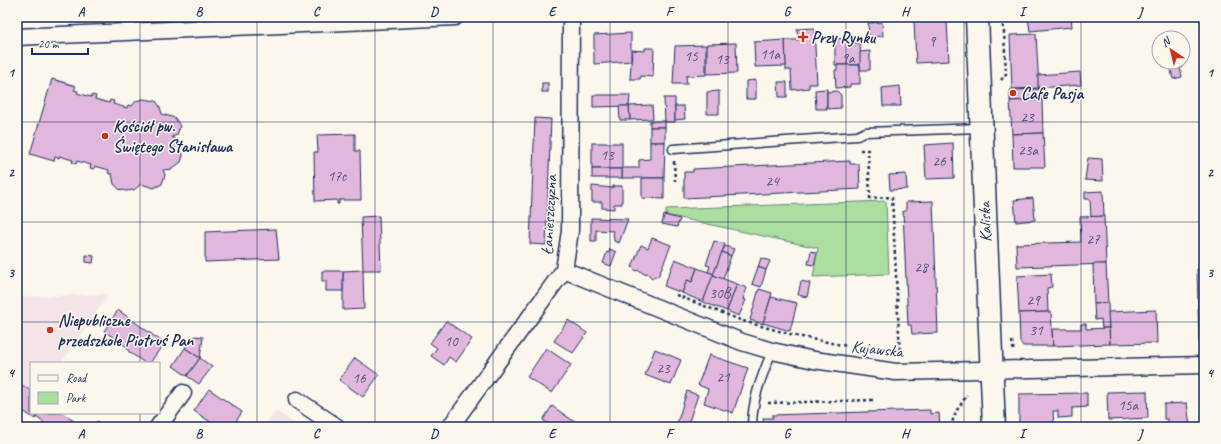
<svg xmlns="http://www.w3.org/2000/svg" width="1221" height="444" font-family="Caveat,sans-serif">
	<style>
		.built { fill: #f4e4e8 }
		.green { fill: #abde9f; stroke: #63867e }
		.building { fill: #e2b7dd; stroke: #1b2f5e }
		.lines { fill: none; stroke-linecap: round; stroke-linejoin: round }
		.lane-casing { stroke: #1b2f5e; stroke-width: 11 }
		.street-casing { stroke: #1b2f5e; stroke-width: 19 }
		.secondary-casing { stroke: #1b2f5e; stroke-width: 25 }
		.path { stroke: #1b2f5e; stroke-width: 2.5; stroke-dasharray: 3 3; stroke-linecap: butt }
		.lane { stroke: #fbf7ec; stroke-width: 8 }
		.street { stroke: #fbf7ec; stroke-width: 16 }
		.secondary { stroke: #fbf7ec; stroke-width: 22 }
		.grid { fill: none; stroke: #1b2f5e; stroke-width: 1; stroke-opacity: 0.55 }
		.poi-dot { fill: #c8321e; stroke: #fbf7ec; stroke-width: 1.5 }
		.labels { text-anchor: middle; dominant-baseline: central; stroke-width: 3; stroke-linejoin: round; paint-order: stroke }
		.number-label { font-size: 15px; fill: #4d517e }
		.poi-label { font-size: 17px; font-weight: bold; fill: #1b2f5e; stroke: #fbf7ec; text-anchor: start }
		.street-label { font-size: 17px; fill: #1b2f5e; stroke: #fbf7ec }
		.neatline { fill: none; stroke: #1b2f5e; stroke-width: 1.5 }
		.grid-label { font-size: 13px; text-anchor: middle; font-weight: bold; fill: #1b2f5e }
	</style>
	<rect width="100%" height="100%" fill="#fbf7ec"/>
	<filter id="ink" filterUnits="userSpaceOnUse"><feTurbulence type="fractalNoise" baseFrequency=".025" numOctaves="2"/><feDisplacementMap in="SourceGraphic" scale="8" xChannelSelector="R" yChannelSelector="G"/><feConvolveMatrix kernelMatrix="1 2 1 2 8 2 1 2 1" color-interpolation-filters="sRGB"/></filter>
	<g filter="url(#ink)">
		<g class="built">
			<polygon points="109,294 61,363 31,363 31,391 17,382 17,297"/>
			<polygon points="276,411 299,427 264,427"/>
		</g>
		<polygon class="green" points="886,201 889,274 813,277 818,248 666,215 666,209"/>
		<g class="building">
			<polygon points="1071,17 1072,27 1030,31 1028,18"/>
			<polygon points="947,20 949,61 916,63 914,21"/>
			<polygon points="882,22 883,36 869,37 868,23"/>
			<polygon points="814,28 817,84 809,84 809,88 792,90 791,70 786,70 785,40 798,40 797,29"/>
			<polygon points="631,33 631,61 594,64 594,35"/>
			<polygon points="1036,34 1039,88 1012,89 1010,35"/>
			<polygon points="1174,34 1175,38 1162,38 1162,37"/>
			<polygon points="855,38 855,43 860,43 861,65 835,65 835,39"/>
			<polygon points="785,40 786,66 755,67 754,42"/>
			<polygon points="736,43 737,73 707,74 707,44"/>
			<polygon points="706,45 706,75 686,76 687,84 673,84 675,46"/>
			<polygon points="645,48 654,48 653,77 641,76 640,79 630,79 632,50 645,51"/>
			<polygon points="870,51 870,70 860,70 860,52"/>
			<polygon points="1169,62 1181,62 1183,67 1180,68 1182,77 1173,79"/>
			<polygon points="837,65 860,65 860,84 850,84 850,87 836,88 835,70 837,70"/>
			<polygon points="1080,72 1081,85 1038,88 1038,75"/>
			<polygon points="52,79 76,86 74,90 78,91 77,93 91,97 92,95 96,96 95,99 109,103 110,100 114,101 113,104 127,108 128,105 132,106 136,101 143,99 156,101 160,107 162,114 175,118 180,126 177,135 172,137 179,142 182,147 183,156 181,162 172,169 163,170 165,175 162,184 154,188 141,184 134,190 126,191 119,189 114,184 112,174 108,173 109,170 95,166 94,169 90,168 91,165 77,161 76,164 72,162 73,160 59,156 59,158 55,157 54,161 30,154"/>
			<polygon points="756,80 756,99 746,99 746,81"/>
			<polygon points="778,82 787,82 787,97 779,97"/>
			<rect x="542" y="83" width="6" height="9"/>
			<polygon points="900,86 901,106 883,106 882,88"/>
			<polygon points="827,89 827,109 816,109 815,90"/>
			<polygon points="1042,89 1042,100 1010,101 1010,90"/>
			<polygon points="719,91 719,114 707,114 707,92"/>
			<polygon points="837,91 841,95 841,108 827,109 827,92"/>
			<polygon points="593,95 630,95 629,106 593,107"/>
			<polygon points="664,98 675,98 675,122 665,122"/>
			<polygon points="1042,100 1043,133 1012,134 1010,101"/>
			<polygon points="652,105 653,119 630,120 629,106"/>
			<polygon points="619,106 629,106 630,120 620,120"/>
			<polygon points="675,106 684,106 685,119 675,120"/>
			<polygon points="535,118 551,119 546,245 530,244"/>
			<rect x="650" y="121" width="15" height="6"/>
			<rect x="650" y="127" width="15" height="15"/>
			<polygon points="1043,133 1045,167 1013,167 1012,134"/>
			<polygon points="355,134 355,151 360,151 361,200 339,200 339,204 337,204 337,200 315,201 314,152 318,152 317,135"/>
			<polygon points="650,142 665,142 664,178 622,178 622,168 639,168 639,160 650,159"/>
			<rect x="592" y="143" width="30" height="26"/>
			<polygon points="953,143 954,178 926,179 924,145"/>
			<polygon points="1088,158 1102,159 1103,181 1085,180"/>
			<polygon points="850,161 850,164 859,164 860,189 684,198 684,172 693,172 693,169"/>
			<rect x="592" y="169" width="30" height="9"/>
			<polygon points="906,174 907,189 890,190 889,175"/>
			<polygon points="642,178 664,178 664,199 642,198"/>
			<polygon points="592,186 613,188 613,186 622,186 622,204 614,204 614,209 602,208 602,202 592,202"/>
			<polygon points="1103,191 1104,216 1091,217 1090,199 1085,199 1085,192"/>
			<polygon points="1033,198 1035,220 1016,222 1014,200"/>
			<polygon points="933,201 938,333 912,334 911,325 908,325 903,211 906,211 906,202"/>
			<polygon points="664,215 680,219 677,227 662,224"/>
			<polygon points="379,216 381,270 363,270 361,217"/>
			<polygon points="1104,216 1106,264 1017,267 1016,244 1081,242 1080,217"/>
			<polygon points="591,218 628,219 619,243 614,241 613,231 596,230 596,241 591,241"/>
			<polygon points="276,229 279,259 205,262 205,232"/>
			<polygon points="652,238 671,245 658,277 655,276 652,278 647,273 644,274 639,270 636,271 632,267 641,245 648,248"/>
			<polygon points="714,241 725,244 714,274 708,272 710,266 706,265"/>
			<polygon points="725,246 734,249 731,256 722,252"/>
			<polygon points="610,249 616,252 611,266 603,263 607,252 609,253"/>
			<polygon points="811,251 817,253 814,265 808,264"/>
			<polygon points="722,252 731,256 723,279 713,275"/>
			<polygon points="86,255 94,256 93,263 86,262"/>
			<polygon points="761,258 770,261 766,270 758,267"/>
			<polygon points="675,259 697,268 692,282 687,280 682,293 664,286"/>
			<polygon points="1093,264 1106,264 1108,303 1094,304"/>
			<polygon points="758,267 766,270 761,287 752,284"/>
			<polygon points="697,268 714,274 703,302 682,293 687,280 692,282"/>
			<polygon points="1197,269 1204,269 1204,342 1199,342"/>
			<polygon points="363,270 364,309 343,310 343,271"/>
			<polygon points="322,271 343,271 343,291 326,291 326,281 322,281"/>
			<polygon points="1051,274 1052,287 1047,288 1048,312 1019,313 1017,276"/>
			<polygon points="713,275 737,284 727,311 703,302"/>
			<polygon points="801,281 810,283 807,297 798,295"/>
			<polygon points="737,284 747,288 743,299 746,300 739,316 727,311"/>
			<polygon points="759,289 772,293 763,324 750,320"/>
			<polygon points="771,297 797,303 790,331 763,323"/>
			<polygon points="1108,303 1109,328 1102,328 1101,319 1095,320 1094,304"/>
			<polygon points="118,310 164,343 150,363 145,363 129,352 127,347 104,331"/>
			<polygon points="1156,310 1157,343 1110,344 1108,312"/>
			<polygon points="1048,312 1051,312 1053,346 1023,346 1020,342 1019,313"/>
			<polygon points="568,320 587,333 573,353 554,341"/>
			<polygon points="446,321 472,339 456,362 449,357 444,365 431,356 437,348 430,343"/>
			<polygon points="1081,324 1086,324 1086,329 1109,328 1110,344 1053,346 1052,329 1081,329"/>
			<polygon points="195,336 203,337 200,358 185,348"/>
			<polygon points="185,348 200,358 187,376 173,366"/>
			<polygon points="546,348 571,365 552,393 527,377"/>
			<polygon points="655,349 681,360 671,385 645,375"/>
			<polygon points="709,355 748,368 733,413 704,403 708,389 698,385"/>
			<polygon points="200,358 212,367 199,384 187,376"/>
			<polygon points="355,358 379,375 363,397 339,380"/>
			<polygon points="19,383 31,391 31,413 39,413 35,419 17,407 17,386"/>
			<polygon points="209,389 242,412 232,427 218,427 194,411"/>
			<polygon points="687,391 698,395 687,427 676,427"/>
			<polygon points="1147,391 1148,418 1108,420 1107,392"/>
			<polygon points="1087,393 1087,407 1072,408 1072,417 1058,418 1058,411 1053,411 1054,427 1019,427 1019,394"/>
			<polygon points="1187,403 1190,427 1168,427 1168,419 1164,419 1164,404"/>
			<polygon points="552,406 572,420 583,427 553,427 543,420"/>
			<polygon points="930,410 930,414 939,413 940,427 764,427 763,418 773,418 772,415"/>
			<polygon points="39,413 62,413 74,421 70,427 50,427 36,417"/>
			<polygon points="97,421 105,427 93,427"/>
		</g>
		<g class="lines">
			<g class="lane-casing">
				<g id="lane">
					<polyline points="673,149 857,136 866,132 980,128"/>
					<path d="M 752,427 C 752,399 762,376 772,351"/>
				</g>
			</g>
			<g class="street-casing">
				<g id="street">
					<polyline points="17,37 455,17"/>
					<polyline points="564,270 742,342 772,351 814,360 896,372 1204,365"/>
					<polyline points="297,400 337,427"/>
					<polyline points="158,427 183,393"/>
					<polyline points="450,427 564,270 570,231 571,17"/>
				</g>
			</g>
			<g class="secondary-casing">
				<polyline id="secondary" points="977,17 994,427"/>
			</g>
			<g class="path">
				<polyline points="1001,80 1006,74 1004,32 1001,17"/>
				<polyline points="860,150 868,150 870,198 892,197 900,354"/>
				<polyline points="674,161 675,181"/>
				<polyline points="676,295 743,321 797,336 847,346"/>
				<polyline points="1012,341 1014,353"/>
				<polyline points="768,403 874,400"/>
				<polyline points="950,427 957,410 967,395"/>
			</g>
			<use href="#lane" class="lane"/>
			<use href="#street" class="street"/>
			<use href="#secondary" class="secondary"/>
		</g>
	</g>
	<path class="grid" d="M 140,17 L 140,363M 257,17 L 257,427M 375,17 L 375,427M 493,17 L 493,427M 610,17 L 610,427M 728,17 L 728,427M 846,17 L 846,427M 964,17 L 964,427M 1081,17 L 1081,427M 17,122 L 1204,122M 17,222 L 1204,222M 17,322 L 1204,322M 140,413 L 140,427"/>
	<g class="poi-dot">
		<path d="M801 31h4v4h4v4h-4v4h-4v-4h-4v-4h4z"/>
		<circle cx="1013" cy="93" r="4"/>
		<circle cx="105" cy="136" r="4"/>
		<circle cx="50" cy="330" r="4"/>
	</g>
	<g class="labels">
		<g class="number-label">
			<text x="932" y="41">9</text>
			<text x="770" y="54">11a</text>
			<text x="691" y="56">15</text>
			<text x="848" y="58">9a</text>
			<text x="722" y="59">13</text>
			<text x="1027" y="117">23</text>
			<text x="1028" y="150">23a</text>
			<text x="607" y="155">13</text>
			<text x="939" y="161">26</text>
			<text x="337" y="176">17c</text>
			<text x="772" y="181">24</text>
			<text x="1093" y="239">27</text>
			<text x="921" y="267">28</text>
			<text x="720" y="293">30B</text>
			<text x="1033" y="300">29</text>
			<text x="1036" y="330">31</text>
			<text x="451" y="341">10</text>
			<text x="663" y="368">23</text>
			<text x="723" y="377">21</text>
			<text x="359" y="378">16</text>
			<text x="1128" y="405">15a</text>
		</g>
		<g class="poi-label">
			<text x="811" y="37">Przy Rynku</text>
			<text x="1021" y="93">Cafe Pasja</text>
			<text x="113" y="126">Kościół pw.<tspan x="113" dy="20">Świętego Stanisława</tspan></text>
			<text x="58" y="320">Niepubliczne<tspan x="58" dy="20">przedszkole Piotruś Pan</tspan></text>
		</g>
		<g class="street-label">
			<text transform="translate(549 215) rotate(-87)">Łanieszczyzna</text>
			<text transform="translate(985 222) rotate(-92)">Kaliska</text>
			<text transform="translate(877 349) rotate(6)">Kujawska</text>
		</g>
	</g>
	<rect width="1221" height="444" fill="none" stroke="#fbf7ec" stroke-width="44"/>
	<rect x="30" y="362" width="130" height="52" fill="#fbf7ec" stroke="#a1a7b3"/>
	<rect x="38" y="375" width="20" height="6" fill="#fbf7ec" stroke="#a1a7b3"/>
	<text x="66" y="382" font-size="12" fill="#1b2f5e">Road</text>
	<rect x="38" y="392" width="20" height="12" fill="#abde9f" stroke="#a1a7b3"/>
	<text x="66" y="402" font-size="12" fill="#1b2f5e">Park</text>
	<g transform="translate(1171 50) rotate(325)"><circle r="19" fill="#fbf7ec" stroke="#a1a7b3"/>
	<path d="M0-3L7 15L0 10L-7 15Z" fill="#c8321e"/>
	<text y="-6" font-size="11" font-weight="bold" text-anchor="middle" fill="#1b2f5e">N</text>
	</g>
	<path d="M32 48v6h56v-6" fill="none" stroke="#1b2f5e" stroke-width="2"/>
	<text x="38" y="48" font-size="12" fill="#1b2f5e" stroke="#fbf7ec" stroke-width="3" paint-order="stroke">20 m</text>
	<rect x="22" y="22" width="1177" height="400" class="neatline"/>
	<g class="grid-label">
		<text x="81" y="16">A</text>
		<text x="199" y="16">B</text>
		<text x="316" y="16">C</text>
		<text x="434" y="16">D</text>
		<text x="552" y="16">E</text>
		<text x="669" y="16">F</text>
		<text x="787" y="16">G</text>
		<text x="905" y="16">H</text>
		<text x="1022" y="16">I</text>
		<text x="1140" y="16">J</text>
		<text x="11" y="77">1</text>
		<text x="1210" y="77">1</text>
		<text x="11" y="177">2</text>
		<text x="1210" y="177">2</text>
		<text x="11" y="277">3</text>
		<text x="1210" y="277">3</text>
		<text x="11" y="377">4</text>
		<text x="1210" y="377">4</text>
		<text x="81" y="438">A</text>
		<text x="199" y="438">B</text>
		<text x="316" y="438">C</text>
		<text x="434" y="438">D</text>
		<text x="552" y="438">E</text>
		<text x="669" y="438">F</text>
		<text x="787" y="438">G</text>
		<text x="905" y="438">H</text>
		<text x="1022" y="438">I</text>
		<text x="1140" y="438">J</text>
	</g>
</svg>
